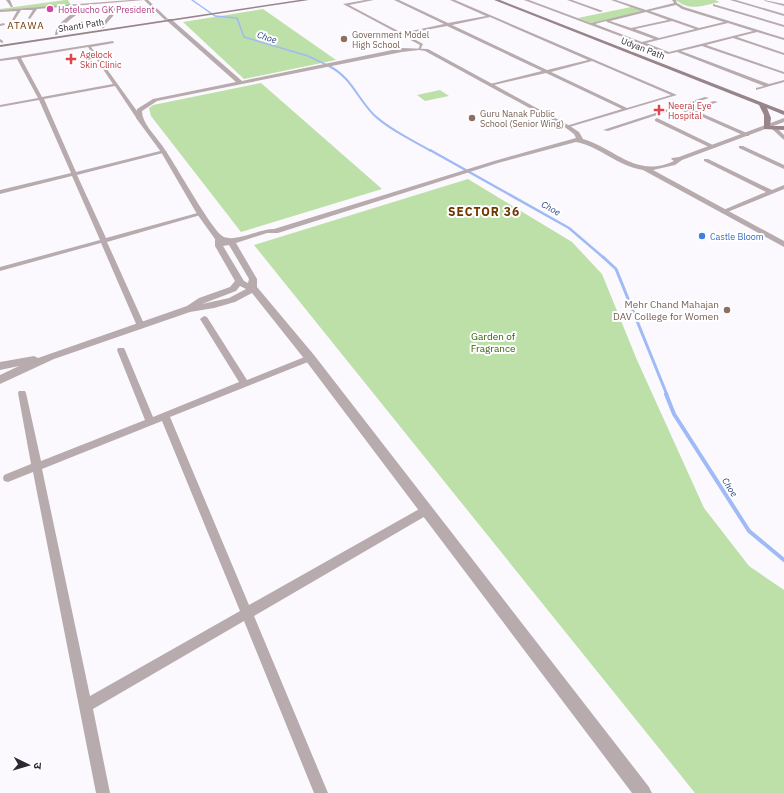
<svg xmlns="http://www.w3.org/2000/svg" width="784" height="793" font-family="'IBM Plex Sans','Noto Sans Devanagari',sans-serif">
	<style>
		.green { fill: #bce0a8 }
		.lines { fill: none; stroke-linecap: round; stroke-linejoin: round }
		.stream-far4 { stroke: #9fbaf5; stroke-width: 1.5 }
		.stream-far3 { stroke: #9fbaf5; stroke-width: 2 }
		.stream-far2 { stroke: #9fbaf5; stroke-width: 2.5 }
		.stream-far1 { stroke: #9fbaf5; stroke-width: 3 }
		.stream { stroke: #9fbaf5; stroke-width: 4 }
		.minor { fill: #b8abae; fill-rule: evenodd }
		.tertiary { fill: #b8abae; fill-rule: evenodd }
		.secondary { fill: #988589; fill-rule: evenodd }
		.hotel-dot { fill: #d1479c; stroke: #fff; stroke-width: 1.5 }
		.education-dot { fill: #8d6e63; stroke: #fff; stroke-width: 1.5 }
		.health-dot { fill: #e0444e; stroke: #fff; stroke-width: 1.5 }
		.shop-dot { fill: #3f7fe0; stroke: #fff; stroke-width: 1.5 }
		.labels { text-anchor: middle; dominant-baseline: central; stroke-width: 4; stroke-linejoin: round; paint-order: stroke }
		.far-hotel-label { font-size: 9px; fill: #b23c85; stroke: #fff; text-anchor: start }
		.far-street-label { font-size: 9px; fill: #2d2a33; stroke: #fff }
		.far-education-label { font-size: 9px; fill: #785e54; stroke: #fff; text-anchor: start }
		.far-water-label { font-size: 9px; font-style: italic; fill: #264285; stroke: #fff }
		.far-health-label { font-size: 9px; fill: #be3a42; stroke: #fff; text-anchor: start }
		.far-shop-label { font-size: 9px; fill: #366cbe; stroke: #fff; text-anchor: start }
		.far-quarter-label { font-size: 10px; letter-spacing: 1px; fill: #703602; stroke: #fff }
		.education-label { font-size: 10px; fill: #785e54; stroke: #fff; text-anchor: end }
		.park-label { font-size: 10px; fill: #36610f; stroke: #fff }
		.far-district-label { font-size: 12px; font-weight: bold; letter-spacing: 1px; fill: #703602; stroke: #fff }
	</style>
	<rect width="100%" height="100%" fill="#fbf9fe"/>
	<g class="green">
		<polygon points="65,0 68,0 71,5 0,10 0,9"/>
		<path d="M 676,0 L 715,0 L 720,2 C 704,5 690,12 676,0 Z"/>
		<polygon points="631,7 645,11 591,23 578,18"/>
		<polygon points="263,9 336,60 244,79 183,22"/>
		<polygon points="261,83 382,189 241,232 151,116 149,108 153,105"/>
		<polygon points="440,90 449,96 425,101 417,95"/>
		<polygon points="468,179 572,242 602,274 637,360 704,508 749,566 784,590 784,793 695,793 254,245"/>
	</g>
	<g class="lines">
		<polyline class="stream-far4" points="192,0 215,16 237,18 244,37 308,56 331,67"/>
		<path class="stream-far3" d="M 329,66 C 352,78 357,98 374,115 C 390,130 412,140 431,151"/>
		<polyline class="stream-far2" points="430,150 569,228 604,258"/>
		<polyline class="stream-far1" points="603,257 616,269 667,395"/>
		<polyline class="stream" points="666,394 674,414 749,531 784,560"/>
		<g class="minor">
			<polygon points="6,0 10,0 13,7 11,7"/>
			<polygon points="130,0 148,0 168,19 165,20 144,0 37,9 30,19 28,18 33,10 21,10 14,21 12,20 17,11 0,12 0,10"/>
			<path d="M 365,0 L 374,0 L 349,5 L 402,33 L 444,24 L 394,0 L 399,0 L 448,23 L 486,16 L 450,0 L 455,0 L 677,95 L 566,128 L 566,126 L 622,109 L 546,73 L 490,86 L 490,84 L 542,71 L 447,26 L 405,34 L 423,44 L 420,50 L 418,50 L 420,45 L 343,4 ZM 490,17 L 588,60 L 547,70 L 452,25 ZM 592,61 L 671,95 L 627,108 L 551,72 Z"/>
			<path d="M 524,0 L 529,0 L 591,23 L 642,11 L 611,0 L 616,0 L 646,10 L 674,3 L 672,0 L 676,0 L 677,3 L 684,7 L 784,38 L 784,40 L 757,32 L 737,37 L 784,53 L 784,55 L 733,38 L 706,45 L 784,72 L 784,74 L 702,46 L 681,51 L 769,84 L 784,80 L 784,82 L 756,90 L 756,88 L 764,86 L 677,52 L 668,54 ZM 676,5 L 682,9 L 724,22 L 699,28 L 650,11 ZM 646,12 L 668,20 L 631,28 L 610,21 ZM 606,21 L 607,22 L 654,39 L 642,42 L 595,24 ZM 672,21 L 695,29 L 659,38 L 635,29 ZM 728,23 L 753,31 L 669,52 L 646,43 Z"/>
			<polygon points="567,0 572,0 603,11 600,12"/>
			<polygon points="730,0 736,0 784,14 784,16"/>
			<polygon points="764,0 784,4 784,6 765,1"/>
			<path d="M 116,4 L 119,5 C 117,15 108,19 104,28 L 102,28 C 103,18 112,16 116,4 Z"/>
			<polygon points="713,4 784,25 784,27 713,6"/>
			<path d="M 84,7 L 87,8 C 76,15 64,22 57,35 L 55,35 C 56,23 73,12 84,7 Z"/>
			<polygon points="4,23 5,25 0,26 0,24"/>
			<polygon points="0,39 3,41 3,43 0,42"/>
			<path d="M 113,41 L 114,43 L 91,47 L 142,118 L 141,119 L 137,119 L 115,86 L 44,99 L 76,172 L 164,150 L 167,152 L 77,175 L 106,238 L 201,212 L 204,214 L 107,242 L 145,326 L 141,329 L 137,326 L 101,243 L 0,271 L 0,267 L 100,240 L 72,176 L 0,194 L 0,190 L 71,173 L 39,100 L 0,107 L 0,105 L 38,98 L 17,59 L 0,61 L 0,59 ZM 88,47 L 113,84 L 42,97 L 21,58 Z"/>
			<polygon points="705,97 709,98 608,131 603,130"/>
			<polygon points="714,101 718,102 694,110 749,134 749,136 745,136 689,111 685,112 683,111 686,108"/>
			<polygon points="657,118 715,146 716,147 711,148 655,121 655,119"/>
			<polygon points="772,127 776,127 784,135 784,140 772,129"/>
			<polygon points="739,146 743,146 784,165 784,169 739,148"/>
			<polygon points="704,159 708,159 772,190 784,185 784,189 725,213 721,213 721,211 766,192 704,161"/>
			<path d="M 204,316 L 207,317 L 247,380 L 307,356 L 310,355 L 314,358 L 313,360 L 170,417 L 249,605 L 421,508 L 425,506 L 429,508 L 430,511 L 429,514 L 254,616 L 328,793 L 314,793 L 244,621 L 93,709 L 110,793 L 96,793 L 33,472 L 8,482 L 4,481 L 3,478 L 4,475 L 31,464 L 18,393 L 19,391 L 25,391 L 26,393 L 41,461 L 145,420 L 117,350 L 118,348 L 124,348 L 125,350 L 153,417 L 239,382 L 200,319 ZM 162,421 L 240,611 L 90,696 L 42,469 Z"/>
		</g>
		<path class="tertiary" d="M 167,19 L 171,19 L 242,81 L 402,48 L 428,49 L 570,126 L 579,132 L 583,139 C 615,148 636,179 674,161 L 671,159 L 672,158 L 679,157 L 784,118 L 784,122 L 682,160 L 675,165 L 653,170 L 784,241 L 784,247 L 643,170 C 617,166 599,146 576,142 L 498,163 L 278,233 L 267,233 L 236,243 L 257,279 L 257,287 L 314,355 L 649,787 L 652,793 L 632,793 L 306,361 L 252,293 L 235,302 L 214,308 L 190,312 L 54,359 L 0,384 L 0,375 L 19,366 L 0,370 L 0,362 L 34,356 L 38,358 L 187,306 L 199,298 L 230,287 L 235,281 L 215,246 L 215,239 L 197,214 L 161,152 L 136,118 L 137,109 L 153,99 L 236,82 L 167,21 ZM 419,50 L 425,51 L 566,128 L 574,134 L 576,138 L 494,161 L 274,229 C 259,229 237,242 224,237 C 212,232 173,159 161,144 C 154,134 142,123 142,111 L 157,101 L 402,52 ZM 229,245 L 249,279 L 248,283 L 244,281 L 223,246 ZM 240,286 L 246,289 L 229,298 L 202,304 L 236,291 Z"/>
		<g class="secondary">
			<polygon points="299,0 309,0 0,47 0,45"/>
			<polygon points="494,0 500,0 784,111 784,115 767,108 771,118 770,126 784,126 784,130 764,129 764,115 759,105"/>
		</g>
	</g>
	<circle class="hotel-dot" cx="50" cy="9" r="4"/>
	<g class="education-dot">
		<circle cx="344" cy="39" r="4"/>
		<circle cx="472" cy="118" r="4"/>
		<circle cx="727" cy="310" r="4"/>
	</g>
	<g class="health-dot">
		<path d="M69 53h4v4h4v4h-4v4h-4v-4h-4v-4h4z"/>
		<path d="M657 104h4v4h4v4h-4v4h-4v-4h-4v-4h4z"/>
	</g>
	<circle class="shop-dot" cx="702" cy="236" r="4"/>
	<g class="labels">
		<g class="far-hotel-label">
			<text x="58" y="9">Hotelucho GK President</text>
		</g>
		<g class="far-street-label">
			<text transform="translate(81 25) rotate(-9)">Shanti Path</text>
			<text transform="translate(643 48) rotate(21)">Udyan Path</text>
		</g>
		<g class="far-education-label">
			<text x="352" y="34">Government Model<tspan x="352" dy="10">High School</tspan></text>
			<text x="480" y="113">Guru Nanak Public<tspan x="480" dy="10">School (Senior Wing)</tspan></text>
		</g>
		<g class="far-water-label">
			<text transform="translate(267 37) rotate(18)">Choe</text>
			<text transform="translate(551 208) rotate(29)">Choe</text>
			<text transform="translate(730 487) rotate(58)">Choe</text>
		</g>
		<g class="far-health-label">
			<text x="80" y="54">Agelock<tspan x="80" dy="10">Skin Clinic</tspan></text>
			<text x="668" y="105">Neeraj Eye<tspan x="668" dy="10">Hospital</tspan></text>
		</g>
		<g class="far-shop-label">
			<text x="710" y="236">Castle Bloom</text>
		</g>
		<g class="far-quarter-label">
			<text x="26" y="25">ATAWA</text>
		</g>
		<g class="education-label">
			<text x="719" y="304">Mehr Chand Mahajan<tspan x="719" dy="12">DAV College for Women</tspan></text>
		</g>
		<g class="park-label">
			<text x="493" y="336">Garden of<tspan x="493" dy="12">Fragrance</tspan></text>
		</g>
		<g class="far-district-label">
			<text x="484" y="211">SECTOR 36</text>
		</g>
	</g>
	<g transform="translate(28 765) rotate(95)" stroke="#ffffff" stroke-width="3" paint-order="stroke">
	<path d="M0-3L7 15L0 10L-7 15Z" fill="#2d2a33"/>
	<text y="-6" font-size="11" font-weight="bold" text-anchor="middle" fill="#2d2a33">उ</text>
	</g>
</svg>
